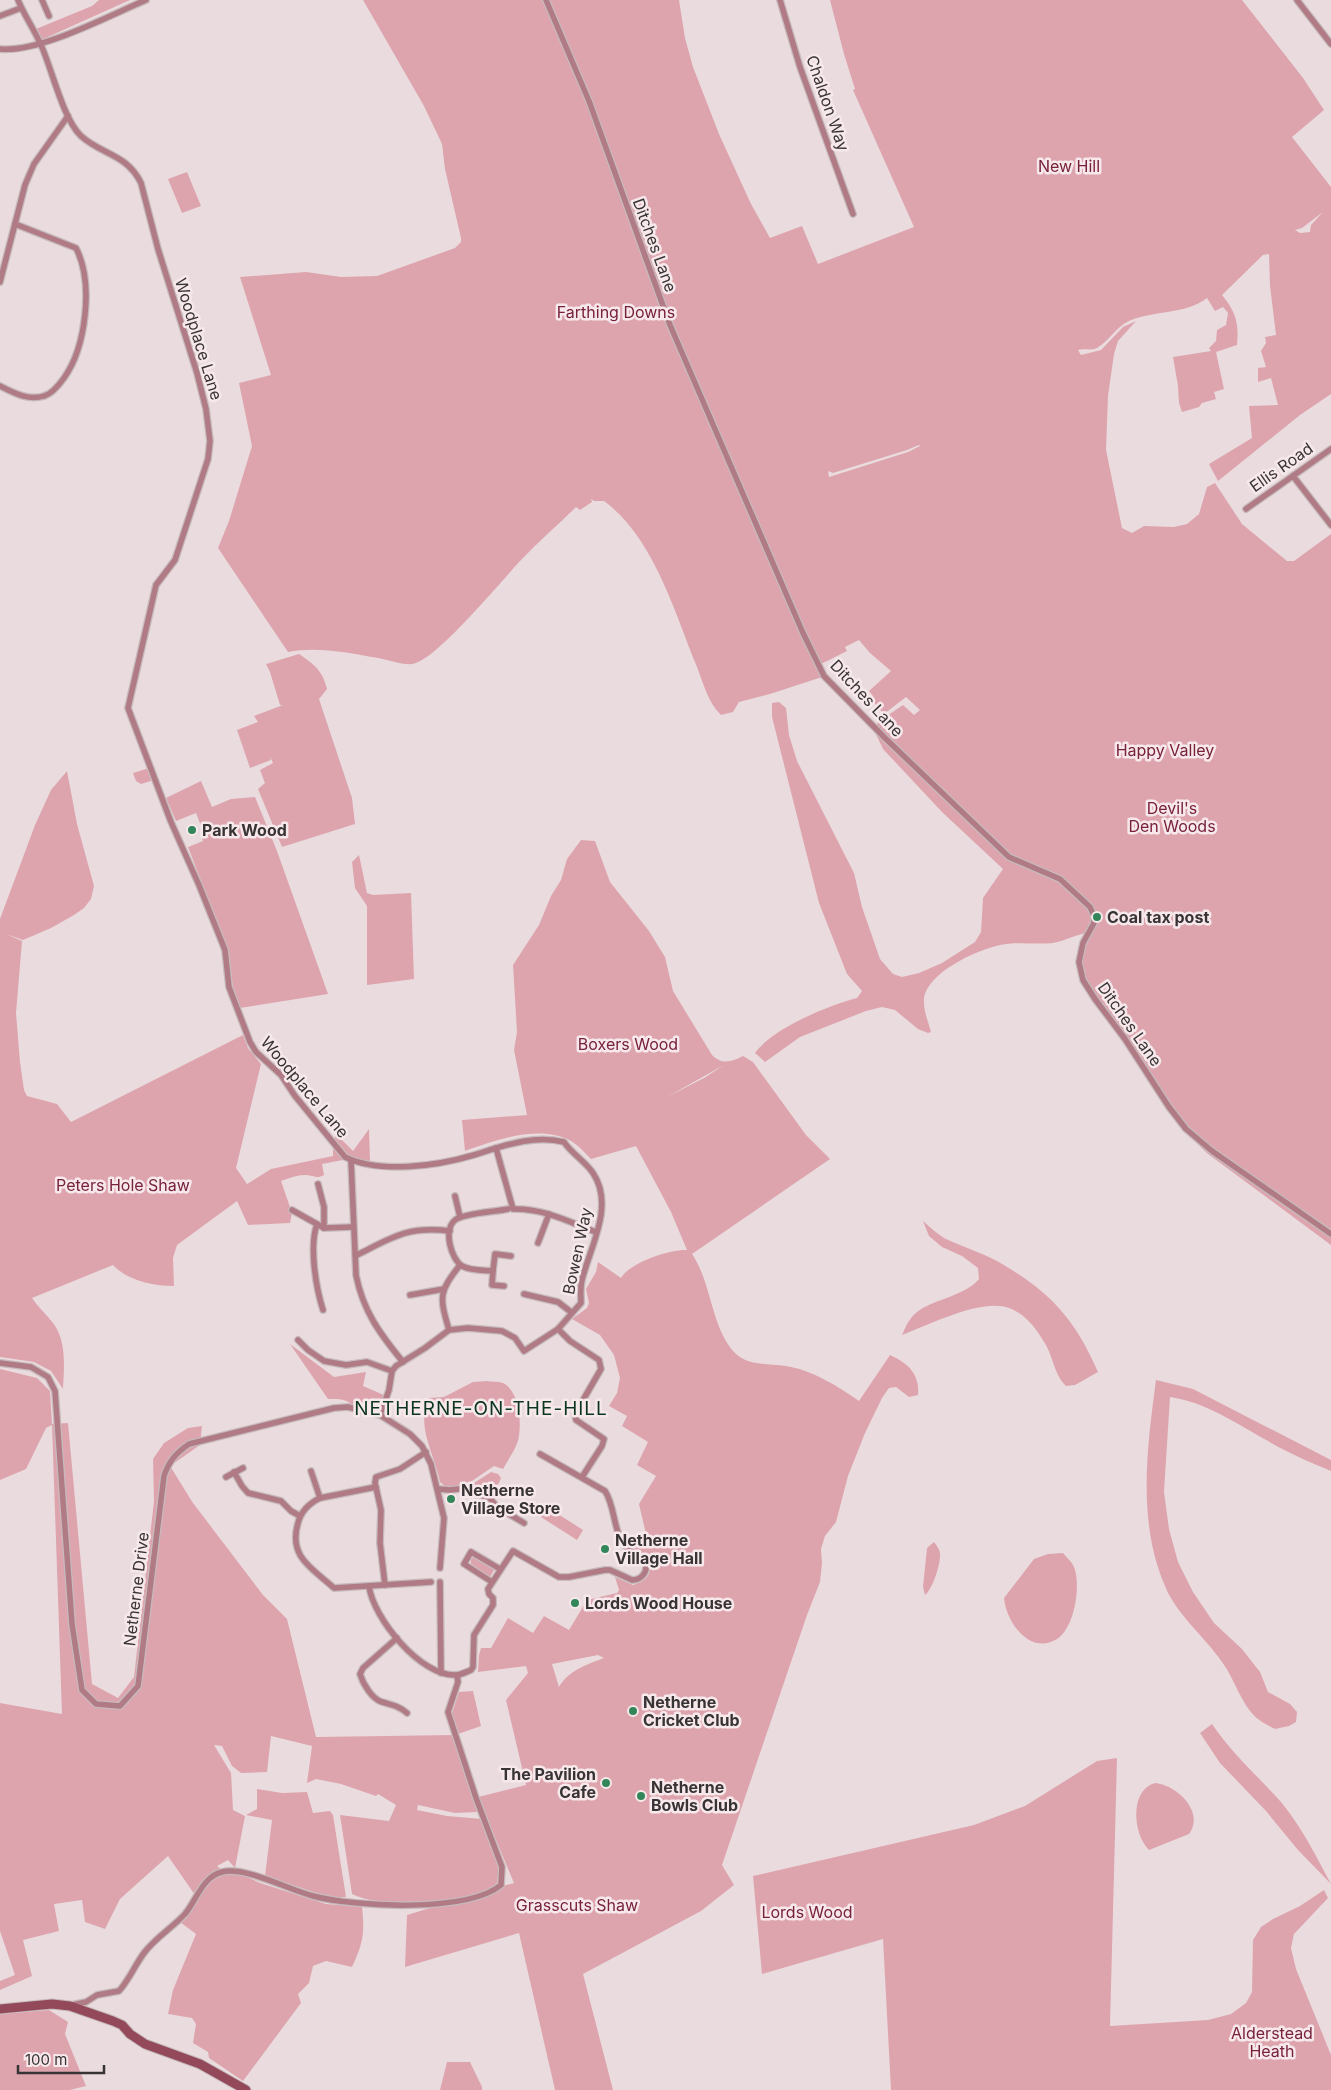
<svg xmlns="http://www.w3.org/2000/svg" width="1331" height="2090" font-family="Inter,sans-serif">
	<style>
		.green { fill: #dda4ae; fill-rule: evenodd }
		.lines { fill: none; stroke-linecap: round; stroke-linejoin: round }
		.street-casing { stroke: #c6babc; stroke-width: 8 }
		.secondary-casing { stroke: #c6babc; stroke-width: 11 }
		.street { stroke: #b07b85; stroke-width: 5.5 }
		.secondary { stroke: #94495b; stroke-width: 9 }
		.poi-dot { fill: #328659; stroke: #f7e9eb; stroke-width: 2 }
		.labels { text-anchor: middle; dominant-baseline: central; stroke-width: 5; stroke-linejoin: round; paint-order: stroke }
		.street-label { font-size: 16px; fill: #383334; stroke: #f7e9eb }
		.park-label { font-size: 16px; fill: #77213b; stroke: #f7e9eb }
		.poi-label { font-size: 16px; font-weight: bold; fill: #383334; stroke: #f7e9eb; text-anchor: start }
		.quarter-label { font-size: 19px; letter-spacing: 1px; fill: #0b351f; stroke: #f7e9eb }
	</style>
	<rect width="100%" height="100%" fill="#eadcde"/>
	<g class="green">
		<polygon points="99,0 130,0 41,40 36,29 92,6"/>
		<path d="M 363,0 L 679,0 L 685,38 L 693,67 L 719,134 L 751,204 L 770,238 L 802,226 L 818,264 L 914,227 L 853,90 L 855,89 L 844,54 L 830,0 L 1242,0 L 1303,78 L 1324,110 L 1292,137 L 1331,187 L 1331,394 L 1300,415 L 1218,481 L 1209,464 L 1252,438 L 1249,406 L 1278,405 L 1271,378 L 1258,382 L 1258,368 L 1266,367 L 1261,351 L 1266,343 L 1265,337 L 1276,335 L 1270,286 L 1269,254 L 1263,255 L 1222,295 C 1236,312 1239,323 1237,345 L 1216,352 L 1224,389 L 1214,392 L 1216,399 L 1202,403 L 1199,407 L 1182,412 L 1179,403 L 1178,386 L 1173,357 L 1211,351 L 1209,348 L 1216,341 L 1217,330 L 1226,325 L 1228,313 L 1223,307 L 1215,311 L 1207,298 C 1185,315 1154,310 1129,321 C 1116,327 1109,341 1097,348 C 1091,351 1084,348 1078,350 L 1081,355 L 1101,350 L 1123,327 L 1136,321 L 1118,341 L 1114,354 L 1108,396 L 1106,450 L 1122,528 L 1132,533 L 1144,526 L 1174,527 L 1187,524 L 1199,514 L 1207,487 L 1215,483 L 1242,524 L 1287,561 L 1294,561 L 1331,534 L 1331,1245 L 1208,1154 L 1185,1132 L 1083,980 L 1079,962 L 1086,933 C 1075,935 1064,941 1053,943 C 1036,945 1017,941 1000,945 C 977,950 928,972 924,998 C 923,1010 928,1021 931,1032 L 928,1033 L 918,1029 L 895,1010 L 882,1007 L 866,1011 L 800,1037 L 765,1062 L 755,1053 C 773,1028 827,1006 857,998 L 862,991 L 847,974 L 819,903 L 772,717 L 772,703 L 779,702 L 786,708 L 789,735 L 797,761 L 854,873 L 862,907 L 880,959 L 893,974 L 902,977 L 919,973 L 942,963 L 975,942 L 981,932 L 983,898 L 1003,869 L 942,812 L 883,749 L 874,730 L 920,771 L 922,770 L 877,725 L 878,722 L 903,705 L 914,715 L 920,710 L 906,697 L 884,714 L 871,699 L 873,696 L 869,691 L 891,671 L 870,653 L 859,640 L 845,647 L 847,651 L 821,664 L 822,677 L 770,694 L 739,702 L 733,712 L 721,715 C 708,703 703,682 697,667 C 674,611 654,538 604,501 L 594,501 L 591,499 L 592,502 L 580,510 L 576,507 C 558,525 539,541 521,560 C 503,579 435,662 412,664 C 402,665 389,660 378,658 C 350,653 316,646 288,652 L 218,548 L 229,521 L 252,446 L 239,383 L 271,375 L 240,277 L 306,272 L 341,277 L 377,276 L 455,248 L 461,242 L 461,238 L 445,169 L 442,144 L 424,106 ZM 1323,212 L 1311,225 L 1310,232 L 1300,233 L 1295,230 L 1302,228 ZM 919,445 L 920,446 L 908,452 L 829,477 L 828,471 L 833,473 L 907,450 Z"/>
		<polygon points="187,172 201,206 182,213 168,179"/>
		<path d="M 299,654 C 314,664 323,671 327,689 L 319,699 L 352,798 L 355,824 L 282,847 L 258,789 L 265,783 L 260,770 L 273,763 L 270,756 L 271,760 L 250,768 L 237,730 L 258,722 L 254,716 L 283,705 L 280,705 L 270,672 L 266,664 Z"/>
		<polygon points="149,768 154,780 141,784 136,781 133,773"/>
		<path d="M 67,771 L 77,824 L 94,886 L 91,899 L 84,908 L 74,915 L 51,928 L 23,940 L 6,934 L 22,941 L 16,1013 L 20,1062 L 24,1090 L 27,1096 L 57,1104 L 71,1122 L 243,1035 L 248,1048 L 261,1064 L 236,1168 L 247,1184 L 271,1169 L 333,1156 L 333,1144 L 336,1134 L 353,1151 L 369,1129 L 370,1161 L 348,1159 L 322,1164 L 324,1175 C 318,1178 317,1177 312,1176 C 301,1173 291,1178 281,1181 L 292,1213 L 290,1223 L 248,1225 L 237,1201 L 177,1245 L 173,1258 L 174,1286 C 153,1286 128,1281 113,1265 L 32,1298 C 38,1307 46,1314 53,1323 C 67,1341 64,1368 63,1389 L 51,1371 L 34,1362 L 0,1357 L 0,919 L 35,825 L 51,790 Z"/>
		<polygon points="201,781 212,807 231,799 255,797 277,851 328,994 240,1008 233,987 228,951 188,847 203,841 201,836 204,834 196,813 176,821 166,798"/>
		<path d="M 581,840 L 595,841 L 610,882 L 649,931 L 665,957 L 673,991 L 712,1055 C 722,1065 731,1062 743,1056 L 753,1062 L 806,1135 L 830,1159 L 692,1254 C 712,1283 711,1329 736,1354 C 750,1367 774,1363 791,1367 C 813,1371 841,1388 859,1401 L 890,1355 C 908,1363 920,1374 918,1395 L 909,1397 L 896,1387 L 889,1388 L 882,1398 L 865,1433 L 848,1476 L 836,1522 L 825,1536 L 821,1549 L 822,1563 L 820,1582 L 807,1615 L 722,1865 L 734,1885 L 701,1911 L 583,1974 L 613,2090 L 555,2090 L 519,1933 L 405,1967 L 407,1915 L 453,1901 C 422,1903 379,1907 352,1894 L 340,1815 L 389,1821 L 396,1805 L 378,1794 L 376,1796 L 341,1784 L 316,1779 L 307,1783 L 312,1746 L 271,1736 L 267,1772 L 241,1773 L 232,1766 L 222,1746 L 214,1745 L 231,1773 L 233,1810 L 245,1816 L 235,1868 L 228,1860 L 217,1866 L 224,1872 L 239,1873 L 260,1883 L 326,1904 L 362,1907 C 365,1933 363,1944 352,1967 L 326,1961 L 313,1966 L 309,1983 L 298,1994 L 301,2003 L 243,2081 L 209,2058 L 208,2052 L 193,2043 L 196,2024 L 192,2018 L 168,2014 L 173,1990 L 196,1934 L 176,1919 L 195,1895 L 168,1856 L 120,1899 L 105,1929 L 85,1922 L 82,1900 L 54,1904 L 59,1931 L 23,1940 L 32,1976 L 0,1990 L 0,1981 L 15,1975 L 0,1931 L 0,1703 L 62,1714 L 52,1425 L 46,1428 L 26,1469 L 0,1480 L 0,1369 L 37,1378 L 50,1391 L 52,1424 L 68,1423 L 92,1684 L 118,1698 L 134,1677 L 154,1501 L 153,1459 L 164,1443 L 188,1428 L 202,1426 L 200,1445 L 170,1466 L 193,1503 L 263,1595 L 287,1619 L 316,1737 L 454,1735 L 477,1812 L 455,1813 L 418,1805 L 417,1810 L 447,1816 L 482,1819 L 499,1869 L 496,1888 L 514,1883 L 478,1797 L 526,1785 L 506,1700 L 528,1673 L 526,1666 L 478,1672 L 479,1655 L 481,1648 L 491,1648 L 508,1618 L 533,1633 L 544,1616 L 569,1630 L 587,1600 L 617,1593 L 619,1590 L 615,1577 L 633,1585 C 660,1577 650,1558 632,1548 L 640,1545 L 646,1534 L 639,1504 L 656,1476 L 637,1465 L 648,1442 L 622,1426 L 627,1416 L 609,1406 L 617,1393 L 620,1378 L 614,1355 L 600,1335 L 572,1319 L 587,1308 L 589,1303 L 586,1289 L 596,1272 L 598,1262 L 621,1278 C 629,1263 670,1249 687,1250 L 671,1212 L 636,1146 L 591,1159 C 585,1153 578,1145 571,1141 C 540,1124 496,1140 465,1151 L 462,1120 L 527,1115 L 514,1050 L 517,1032 L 513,965 L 539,925 L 551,896 L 561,880 L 567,859 ZM 724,1065 L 704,1078 L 667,1097 ZM 598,1655 L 604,1658 C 586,1665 569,1670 559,1687 L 552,1664 Z"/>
		<polygon points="359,855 367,893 373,895 411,893 414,979 367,985 367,906 355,888 352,862"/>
		<path d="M 923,1221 C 930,1227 936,1233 944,1238 C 961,1246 980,1252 997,1261 C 1049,1291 1074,1317 1098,1372 L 1075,1385 L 1066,1386 C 1053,1373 1054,1357 1044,1342 C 1036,1328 1025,1314 1009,1308 C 981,1298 929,1325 902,1335 C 904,1331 906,1325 909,1321 C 922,1299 961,1300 979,1279 L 978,1268 L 962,1256 L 942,1247 L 929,1236 Z"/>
		<path d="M 290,1344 L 334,1377 L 366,1372 L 363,1386 L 386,1396 L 380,1415 L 354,1408 C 348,1398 339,1399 328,1399 Z"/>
		<path d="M 1156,1380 L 1193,1389 L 1331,1460 L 1331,1471 C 1310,1462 1288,1453 1268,1441 C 1237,1424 1206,1402 1170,1397 L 1164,1492 L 1169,1529 L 1178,1562 L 1193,1592 L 1214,1623 L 1242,1649 L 1260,1672 L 1268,1692 L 1290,1704 L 1297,1712 L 1296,1722 L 1289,1726 L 1275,1729 C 1269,1726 1263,1723 1258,1719 C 1243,1708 1234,1678 1222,1662 C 1205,1637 1176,1614 1165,1586 C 1137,1521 1147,1448 1156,1380 Z"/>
		<path d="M 487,1381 C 491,1382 498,1381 503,1383 C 520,1391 522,1425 518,1441 C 515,1450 508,1460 503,1469 L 494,1466 L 466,1485 L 446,1487 L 440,1482 C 435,1455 415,1426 429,1398 L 444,1397 L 473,1382 Z"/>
		<path d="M 491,1472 L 498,1474 L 501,1478 C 496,1493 486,1494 472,1490 L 471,1485 Z"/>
		<polygon points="547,1507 583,1530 577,1540 541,1517"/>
		<path d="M 934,1542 C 937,1546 939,1548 940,1553 C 941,1563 933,1589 925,1595 L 923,1587 L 927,1548 Z"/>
		<path d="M 1063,1553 C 1066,1557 1071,1561 1073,1565 C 1082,1582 1075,1628 1057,1639 C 1030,1656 1006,1622 1004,1598 L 1034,1559 L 1048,1554 Z"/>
		<polygon points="475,1557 494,1570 490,1577 471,1564 471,1559"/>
		<polygon points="473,1691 481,1726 458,1734 452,1713 459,1692"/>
		<path d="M 1212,1724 C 1233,1755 1257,1775 1281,1802 C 1301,1826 1316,1856 1331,1884 L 1298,1850 L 1266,1811 L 1220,1763 L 1200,1733 Z"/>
		<polygon points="1117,1758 1110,2026 1208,2020 1231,2014 1246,2003 1252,1992 1253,1940 1261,1927 1273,1919 1300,1906 1324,1890 1328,1898 1294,1934 1291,1948 1296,1969 1331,2055 1331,2090 891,2090 883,1939 762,1974 753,1876 974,1825 1025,1806 1097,1761"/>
		<path d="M 1155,1783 C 1177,1785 1205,1812 1189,1834 L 1149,1850 C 1133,1835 1129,1790 1155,1783 Z"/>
		<polygon points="257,1789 282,1793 307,1792 313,1813 330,1811 333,1815 346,1897 329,1897 265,1876 272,1820 246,1815 257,1809"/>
		<polygon points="49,2010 68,2022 65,2034 86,2086 70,2090 0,2090 0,2014"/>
		<polygon points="447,2062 470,2062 482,2087 482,2090 440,2090"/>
	</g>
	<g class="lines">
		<g class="street-casing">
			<g id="street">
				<path d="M 18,0 C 24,15 34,29 41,45 C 52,69 63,119 81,136 C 102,155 127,154 141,183 L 158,249 L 197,373 L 206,409 L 210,441 L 208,459 L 175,560 L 156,585 L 128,708 L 171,822 L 199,885 L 225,950 L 229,987 L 250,1042 L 256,1052 L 281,1075 L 295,1096 L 345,1157 C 380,1174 437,1166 474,1155 C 503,1146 534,1134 564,1142 C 572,1154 585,1161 593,1173 C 615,1206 590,1247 582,1280 C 580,1288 581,1295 581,1303 L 558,1329 L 524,1351 L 515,1338 L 502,1331 L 468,1328 L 449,1330 L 425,1348 L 396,1366 L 392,1371 L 389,1390 L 380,1415"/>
				<polyline points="42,0 49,16"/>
				<polyline points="546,0 589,101 670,325 803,633 824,676 885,738 1009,857 1060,879 1090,907 1094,916 1094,923 1083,943 1079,962 1083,980 1095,999 1125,1039 1169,1107 1186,1129 1212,1151 1331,1234"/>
				<polyline points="780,0 800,67 853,214"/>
				<polyline points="1297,0 1331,44"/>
				<polyline points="0,16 21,8"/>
				<path d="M 0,49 C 39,53 108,16 146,0"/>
				<polyline points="0,282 25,185 34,164 68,116"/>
				<path d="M 0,386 C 14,393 28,401 44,396 C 52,394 59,385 64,378 C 86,347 94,283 76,248 L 15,224"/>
				<polyline points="1293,476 1331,525"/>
				<polyline points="1246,509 1331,449"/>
				<path d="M 496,1148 L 513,1209 C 543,1208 569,1222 596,1232"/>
				<path d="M 351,1160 L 356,1275 C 363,1311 380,1334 403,1362"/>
				<polyline points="318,1184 324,1207 324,1228"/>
				<polyline points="455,1196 460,1217"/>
				<path d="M 508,1209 C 495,1212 465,1213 455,1220 C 443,1230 451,1259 462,1266 C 471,1271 483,1270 493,1271 L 495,1254 L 511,1256"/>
				<polyline points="292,1210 324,1228 353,1227"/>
				<path d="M 317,1224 C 309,1247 316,1288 323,1310"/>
				<polyline points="538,1243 549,1214"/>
				<path d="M 357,1255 C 393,1237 407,1226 450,1231"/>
				<polyline points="493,1271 492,1285 504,1286"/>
				<polyline points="524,1294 558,1302 571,1312"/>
				<polyline points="410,1295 444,1289"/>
				<polyline points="558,1329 570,1341 599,1360 601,1369 575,1414 576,1420 604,1439 602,1446 582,1477"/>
				<path d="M 449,1330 C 439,1296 439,1292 460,1265"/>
				<polyline points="298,1340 308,1350 324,1361 346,1365 367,1362 392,1371"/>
				<path d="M 0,1363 L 31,1367 L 48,1377 L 55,1391 L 72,1624 L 82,1690 L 96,1704 L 120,1706 L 138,1686 L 164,1476 C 169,1461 176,1453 189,1444 L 334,1408 L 348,1407 L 380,1415 L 410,1434 L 422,1446 L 431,1464 L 444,1518 L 440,1568"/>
				<polyline points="311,1471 320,1498"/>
				<polyline points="234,1472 242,1486 248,1493 281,1501 291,1511 300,1516"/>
				<polyline points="226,1477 243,1468"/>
				<path d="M 376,1487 L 320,1498 C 310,1503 301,1511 298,1523 C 288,1557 312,1568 334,1588 L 431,1582"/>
				<polyline points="438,1489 450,1490 467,1488 469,1491 475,1494 489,1497 497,1507 524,1523"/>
				<polyline points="440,1582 441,1673"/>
				<polyline points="492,1582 464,1564 471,1552 500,1569"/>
				<polyline points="385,1585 380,1543 381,1510 375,1483 376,1477 400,1469 426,1452"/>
				<path d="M 369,1586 C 373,1618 421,1677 456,1675 C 461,1675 466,1672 471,1670 L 473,1667 L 474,1635 L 493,1605 L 493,1598 L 489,1594 L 488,1589 L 513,1551 L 559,1577 L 569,1577 L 605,1570 L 610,1570 L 632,1580 C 640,1580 647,1574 646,1565 C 643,1554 628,1552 623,1544 C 613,1528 615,1506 605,1491 L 540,1454"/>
				<path d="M 397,1638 L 363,1668 L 360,1674 C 363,1684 372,1699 382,1702 C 392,1705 399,1706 407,1713"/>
				<path d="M 72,2005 L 86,2002 L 97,1995 L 119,1991 C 129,1980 135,1965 144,1953 C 155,1938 172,1928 185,1914 C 196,1901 203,1876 222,1872 C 245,1866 289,1890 313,1896 C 355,1907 467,1913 501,1885 L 502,1867 L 476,1798 L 448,1712 L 458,1682 L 457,1675"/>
			</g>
		</g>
		<g class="secondary-casing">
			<polyline id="secondary" points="0,2009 52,2004 70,2006 113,2021 122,2025 130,2034 145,2044 200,2064 246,2090"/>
		</g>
		<use href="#street" class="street"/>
		<use href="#secondary" class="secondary"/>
	</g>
	<g class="poi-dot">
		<circle cx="192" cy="830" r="5"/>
		<circle cx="1097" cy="917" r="5"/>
		<circle cx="451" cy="1499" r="5"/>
		<circle cx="605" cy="1549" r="5"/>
		<circle cx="575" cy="1603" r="5"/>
		<circle cx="633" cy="1711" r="5"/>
		<circle cx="606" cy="1783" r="5"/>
		<circle cx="641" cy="1796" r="5"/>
	</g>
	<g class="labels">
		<g class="street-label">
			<text transform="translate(828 103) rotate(71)">Chaldon Way</text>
			<text transform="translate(655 245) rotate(70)">Ditches Lane</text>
			<text transform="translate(199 339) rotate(73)">Woodplace Lane</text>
			<text transform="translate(1281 467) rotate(-35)">Ellis Road</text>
			<text transform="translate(867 698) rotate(47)">Ditches Lane</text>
			<text transform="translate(1130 1024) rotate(55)">Ditches Lane</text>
			<text transform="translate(305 1087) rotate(50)">Woodplace Lane</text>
			<text transform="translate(577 1251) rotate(-78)">Bowen Way</text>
			<text transform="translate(136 1589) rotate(-83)">Netherne Drive</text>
		</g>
		<g class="park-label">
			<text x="1069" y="166">New Hill</text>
			<text x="616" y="312">Farthing Downs</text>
			<text x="1165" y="750">Happy Valley</text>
			<text x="1172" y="808">Devil's<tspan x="1172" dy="18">Den Woods</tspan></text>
			<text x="628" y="1044">Boxers Wood</text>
			<text x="123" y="1185">Peters Hole Shaw</text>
			<text x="577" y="1905">Grasscuts Shaw</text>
			<text x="807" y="1912">Lords Wood</text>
			<text x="1272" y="2033">Alderstead<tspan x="1272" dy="18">Heath</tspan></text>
		</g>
		<g class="poi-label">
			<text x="202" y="830">Park Wood</text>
			<text x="1107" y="917">Coal tax post</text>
			<text x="461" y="1490">Netherne<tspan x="461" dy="18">Village Store</tspan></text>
			<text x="615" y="1540">Netherne<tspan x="615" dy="18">Village Hall</tspan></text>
			<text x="585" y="1603">Lords Wood House</text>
			<text x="643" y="1702">Netherne<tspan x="643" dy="18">Cricket Club</tspan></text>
			<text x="596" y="1774" text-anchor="end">The Pavilion<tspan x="596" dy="18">Cafe</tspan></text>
			<text x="651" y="1787">Netherne<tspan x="651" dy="18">Bowls Club</tspan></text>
		</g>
		<g class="quarter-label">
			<text x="481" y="1408">NETHERNE-ON-THE-HILL</text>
		</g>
	</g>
	<path d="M18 2065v8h86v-8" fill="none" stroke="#383334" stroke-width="2.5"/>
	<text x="25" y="2065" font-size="15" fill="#383334" stroke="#f7e9eb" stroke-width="4" paint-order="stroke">100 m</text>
</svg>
